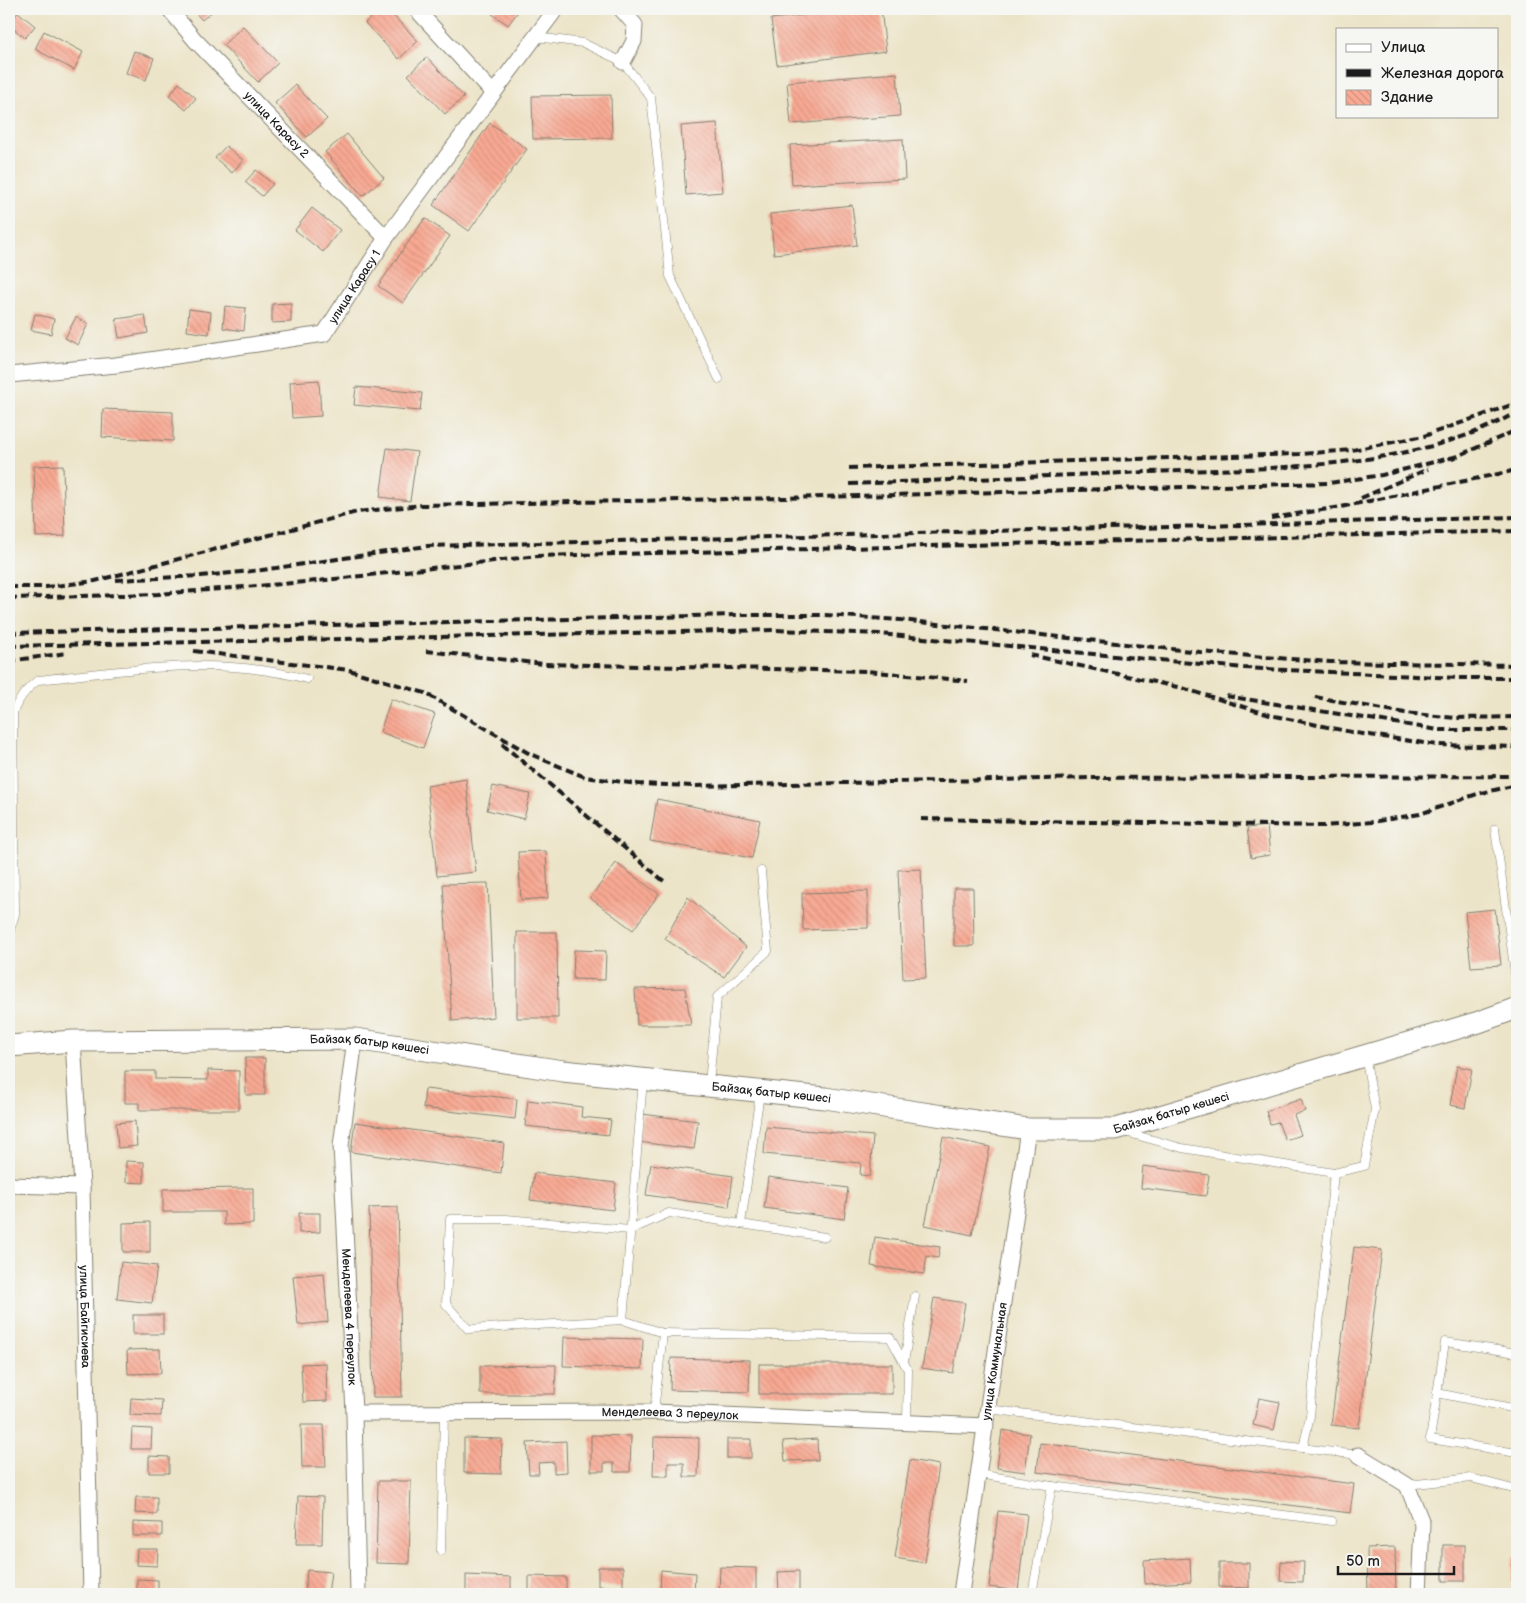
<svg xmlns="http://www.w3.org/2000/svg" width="1526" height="1603" font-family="'Balsamiq Sans',sans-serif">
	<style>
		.building { fill: url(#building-back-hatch) }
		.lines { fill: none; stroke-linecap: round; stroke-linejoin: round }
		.service-casing { stroke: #848072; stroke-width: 9 }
		.minor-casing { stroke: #848072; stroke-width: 17 }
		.secondary-casing { stroke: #848072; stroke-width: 23 }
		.service { stroke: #fff; stroke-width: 8 }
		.minor { stroke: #fff; stroke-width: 15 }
		.secondary { stroke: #fff; stroke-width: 21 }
		.rail { stroke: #1c1c1c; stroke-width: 4; stroke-dasharray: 8 4; stroke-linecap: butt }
		.labels { text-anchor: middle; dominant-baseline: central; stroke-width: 4.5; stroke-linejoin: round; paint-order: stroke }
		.street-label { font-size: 12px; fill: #1c1c1c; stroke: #f6f6f2 }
	</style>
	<defs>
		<pattern id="building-back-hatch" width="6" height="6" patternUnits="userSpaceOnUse" patternTransform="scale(1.25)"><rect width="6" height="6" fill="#f8a993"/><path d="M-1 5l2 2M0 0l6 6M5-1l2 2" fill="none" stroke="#d4917e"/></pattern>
	</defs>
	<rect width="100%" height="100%" fill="#f6f6f2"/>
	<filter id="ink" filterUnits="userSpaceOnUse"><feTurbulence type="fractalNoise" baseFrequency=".02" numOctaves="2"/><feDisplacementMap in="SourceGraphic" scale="10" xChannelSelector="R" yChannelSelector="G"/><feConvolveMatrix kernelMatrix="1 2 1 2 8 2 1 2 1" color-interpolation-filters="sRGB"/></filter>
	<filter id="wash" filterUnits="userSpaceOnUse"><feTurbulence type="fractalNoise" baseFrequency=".0096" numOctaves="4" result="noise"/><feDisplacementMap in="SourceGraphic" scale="20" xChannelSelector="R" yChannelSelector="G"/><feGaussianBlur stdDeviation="1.12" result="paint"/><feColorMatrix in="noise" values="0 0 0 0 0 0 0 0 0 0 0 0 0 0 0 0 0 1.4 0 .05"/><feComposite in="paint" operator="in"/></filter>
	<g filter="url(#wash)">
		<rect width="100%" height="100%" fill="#ece4c8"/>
		<g id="blocks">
			<g class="building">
				<polygon points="192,9 215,9 202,20"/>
				<polygon points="380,9 387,9 418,41 399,59 365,23"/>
				<polygon points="496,9 520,9 508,25 492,14"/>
				<polygon points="855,9 881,9 886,51 777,65 771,19"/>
				<polygon points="18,12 35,26 25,38 9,25"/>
				<polygon points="243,26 278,63 258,82 223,45"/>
				<polygon points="44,31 83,52 74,70 35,49"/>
				<polygon points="134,51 154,58 146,80 126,73"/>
				<polygon points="427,57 464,97 445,114 408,75"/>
				<polygon points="897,73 900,116 791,124 787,82"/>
				<polygon points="179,83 196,98 186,110 169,96"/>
				<polygon points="295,85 327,119 307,137 275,103"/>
				<polygon points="611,95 612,138 533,139 532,96"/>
				<polygon points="490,123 527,149 469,231 433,205"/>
				<polygon points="717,123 723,192 686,195 681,126"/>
				<polygon points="347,134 384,178 363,196 325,152"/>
				<polygon points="903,139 905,179 792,185 790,145"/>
				<polygon points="226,146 243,160 232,173 215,158"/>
				<polygon points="256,170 273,184 262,196 245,182"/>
				<polygon points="852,205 857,245 774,254 770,214"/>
				<polygon points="312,208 340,230 323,252 295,230"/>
				<polygon points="425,218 450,236 403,303 378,286"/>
				<polygon points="291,303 291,322 272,323 272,304"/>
				<polygon points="225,306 246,308 244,331 223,328"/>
				<polygon points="189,309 211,312 209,334 187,331"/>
				<polygon points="35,314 54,319 51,334 31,330"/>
				<polygon points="145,315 148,333 119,338 116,319"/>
				<polygon points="76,317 88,324 78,345 65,338"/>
				<polygon points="319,380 321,416 292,418 290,382"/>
				<polygon points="356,387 422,393 420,411 354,405"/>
				<polygon points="103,409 173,412 173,441 102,437"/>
				<polygon points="387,448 417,452 410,501 380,497"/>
				<polygon points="63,465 65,536 36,537 34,466"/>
				<polygon points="391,699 435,714 423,748 380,732"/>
				<polygon points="466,779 476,872 437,876 427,786"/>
				<polygon points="493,786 530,794 524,819 487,810"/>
				<polygon points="657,799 760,820 752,858 650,841"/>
				<polygon points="1267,826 1270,855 1251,858 1247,828"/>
				<polygon points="546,851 548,898 521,900 518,852"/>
				<polygon points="616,863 659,894 633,930 590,898"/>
				<polygon points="921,869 926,978 903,979 898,870"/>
				<polygon points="488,883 494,1017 452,1021 443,884"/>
				<polygon points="954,888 973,888 974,946 954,946"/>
				<polygon points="868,891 868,928 803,930 802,893"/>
				<polygon points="688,897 746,947 724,977 665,939"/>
				<polygon points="1495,909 1501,965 1471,967 1465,912"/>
				<polygon points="517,932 557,932 558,1018 517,1018"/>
				<polygon points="574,950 606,951 605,980 573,979"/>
				<polygon points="685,988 691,1025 637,1025 635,989"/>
				<polygon points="245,1058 265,1058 265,1095 246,1095"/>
				<polygon points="1457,1066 1472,1069 1465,1108 1450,1105"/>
				<polygon points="208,1070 239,1071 239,1110 139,1110 139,1103 125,1103 125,1071 155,1071 155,1079 208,1080"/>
				<polygon points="425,1089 517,1099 515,1119 423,1108"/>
				<polygon points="1301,1099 1305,1111 1294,1115 1301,1135 1285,1140 1278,1122 1270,1124 1266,1111"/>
				<polygon points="528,1100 582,1107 581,1117 611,1120 609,1135 525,1126"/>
				<polygon points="642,1114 698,1121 694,1149 638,1142"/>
				<polygon points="135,1121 137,1146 118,1148 116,1123"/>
				<polygon points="355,1122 504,1143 501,1173 351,1152"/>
				<polygon points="766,1127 873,1136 870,1176 860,1175 861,1163 764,1154"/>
				<polygon points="943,1137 990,1147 972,1235 925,1225"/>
				<polygon points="126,1161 144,1162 144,1183 126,1182"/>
				<polygon points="651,1164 733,1176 729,1207 646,1195"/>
				<polygon points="1143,1166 1209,1175 1206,1196 1141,1188"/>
				<polygon points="534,1173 616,1183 613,1210 530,1200"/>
				<polygon points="768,1177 848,1188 844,1219 764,1208"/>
				<polygon points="253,1188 253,1224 224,1225 224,1212 163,1212 163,1189"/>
				<polygon points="398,1207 402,1397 373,1397 369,1208"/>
				<polygon points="299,1213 320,1213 320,1232 299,1233"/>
				<polygon points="150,1222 150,1252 123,1252 123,1223"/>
				<polygon points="875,1237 940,1247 938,1258 927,1256 924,1274 871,1266"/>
				<polygon points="1354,1247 1382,1250 1359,1428 1331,1425"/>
				<polygon points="121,1262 157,1266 152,1303 117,1299"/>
				<polygon points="324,1273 328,1322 298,1325 293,1276"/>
				<polygon points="934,1298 965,1303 953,1373 922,1368"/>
				<rect x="133" y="1315" width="30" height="19"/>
				<polygon points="564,1337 643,1339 642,1369 563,1366"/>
				<polygon points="160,1349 161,1373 128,1374 127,1350"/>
				<polygon points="671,1358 750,1360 749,1392 670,1390"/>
				<polygon points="326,1363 327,1401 303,1402 301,1364"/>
				<rect x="759" y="1364" width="133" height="30"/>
				<polygon points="556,1365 555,1394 480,1394 480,1366"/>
				<polygon points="131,1398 162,1400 161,1416 130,1415"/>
				<polygon points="1259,1398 1280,1402 1274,1430 1253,1425"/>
				<polygon points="301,1425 324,1425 326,1467 302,1467"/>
				<polygon points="132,1428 152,1429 151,1449 131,1449"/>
				<polygon points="1002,1430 1030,1434 1025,1472 997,1468"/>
				<polygon points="591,1435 631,1436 630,1472 614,1472 614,1463 604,1463 604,1471 591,1471"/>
				<polygon points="654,1437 699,1438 698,1477 684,1477 684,1463 668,1463 668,1476 653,1476"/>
				<polygon points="464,1438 502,1439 501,1474 464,1473"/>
				<rect x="727" y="1439" width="24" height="19"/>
				<polygon points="817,1439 818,1460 785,1461 783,1441"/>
				<polygon points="566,1441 567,1472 554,1473 554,1462 538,1463 539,1474 529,1474 527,1443"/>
				<polygon points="1040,1443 1354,1484 1350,1513 1037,1472"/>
				<polygon points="149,1456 169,1457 169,1473 149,1473"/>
				<polygon points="910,1460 939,1465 925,1563 895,1558"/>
				<polygon points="378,1481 411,1481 409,1564 376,1563"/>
				<polygon points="298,1496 323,1497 322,1544 296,1544"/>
				<polygon points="136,1497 157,1497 157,1514 135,1513"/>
				<polygon points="998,1511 1027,1514 1018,1591 989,1587"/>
				<polygon points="133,1522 162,1523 162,1536 133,1536"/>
				<rect x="1443" y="1545" width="22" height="36"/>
				<polygon points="1395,1547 1396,1594 1368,1594 1367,1548"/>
				<polygon points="137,1549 158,1549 157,1566 136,1565"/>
				<polygon points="1513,1557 1517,1557 1517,1581 1512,1581"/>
				<polygon points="1190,1558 1191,1582 1145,1584 1144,1561"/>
				<polygon points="1281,1561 1304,1562 1303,1582 1280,1581"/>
				<polygon points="1219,1563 1249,1563 1249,1588 1219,1587"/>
				<polygon points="598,1567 623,1567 623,1587 598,1586"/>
				<polygon points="720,1567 756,1568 756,1594 719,1594"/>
				<polygon points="307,1570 331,1572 328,1594 305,1594"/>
				<polygon points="661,1570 695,1573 694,1594 660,1591"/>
				<polygon points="799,1571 799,1594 779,1594 778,1572"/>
				<polygon points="466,1575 511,1577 511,1594 466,1592"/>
				<polygon points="529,1576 566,1577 566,1594 529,1594"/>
				<polygon points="137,1579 158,1580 158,1594 137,1594"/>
			</g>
		</g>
	</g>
	<g filter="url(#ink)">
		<use href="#blocks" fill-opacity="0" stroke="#848072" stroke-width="1"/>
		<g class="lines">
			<g class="service-casing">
				<g id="service">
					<polyline points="536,37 583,43 623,62 651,98 670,276 719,379"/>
					<polyline points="1495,829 1517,988"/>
					<path d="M 9,934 L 15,914 L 13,712 C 19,698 26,689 38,680 C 128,670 218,655 307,679"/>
					<polyline points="709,1084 717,997 768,951 761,871"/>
					<polyline points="760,1093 741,1224 825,1237"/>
					<polyline points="1125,1132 1182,1148 1334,1173 1310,1416 1303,1448"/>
					<polyline points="1334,1173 1364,1166 1375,1109 1365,1056"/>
					<polyline points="623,1320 643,1080"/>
					<polyline points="663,1333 890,1337 908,1370 907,1422"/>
					<polyline points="1517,1353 1445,1342 1430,1439 1517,1453"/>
					<polyline points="904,1362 915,1296"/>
					<polyline points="1437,1393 1517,1409"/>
					<polyline points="988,1409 1358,1455"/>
					<polyline points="654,1412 663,1333 623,1320 468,1329 446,1304 450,1219 506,1219 630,1230 669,1213 741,1224"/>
					<polyline points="978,1474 1052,1486"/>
					<polyline points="1407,1485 1471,1478 1517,1490"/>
					<polyline points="441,1551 444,1413"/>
					<polyline points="1032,1594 1052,1486 1332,1521"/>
				</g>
			</g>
			<g class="minor-casing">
				<g id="minor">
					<path id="s1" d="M 169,9 L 195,40 L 386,238"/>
					<polyline points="416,9 493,93"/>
					<polyline points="621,9 635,25 634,41 623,62"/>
					<path id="s2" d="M 9,375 L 116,365 L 324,334 L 386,238 L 556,9"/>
					<path id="s3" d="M 355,1039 L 341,1146 L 354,1413 L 358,1594"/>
					<path id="s4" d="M 73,1041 L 82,1187 L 91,1594"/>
					<polyline points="9,1185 82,1187"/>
					<path id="s5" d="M 354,1413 L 654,1412 L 986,1426"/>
					<polyline points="1358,1455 1407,1485 1422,1523 1419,1594"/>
					<path id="s6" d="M 961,1594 L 1028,1129"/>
				</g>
			</g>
			<g class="secondary-casing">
				<g id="secondary">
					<path id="s7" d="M 9,1046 L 73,1041 L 355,1039 L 563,1071 L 825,1098 L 1028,1129 L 1116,1129 L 1479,1022 L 1517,1008"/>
				</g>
			</g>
			<use href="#service" class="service"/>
			<use href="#minor" class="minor"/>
			<use href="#secondary" class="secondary"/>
			<g class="rail">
				<polyline points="1451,459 1517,430"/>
				<polyline points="849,468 1300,454 1352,450 1424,436 1517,403"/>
				<path d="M 850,484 C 950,480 1049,476 1148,472 C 1263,468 1416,471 1517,412"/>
				<polyline points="1361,498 1428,469"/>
				<polyline points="1271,518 1341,507 1517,470"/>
				<polyline points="1137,528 1517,517"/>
				<polyline points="116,580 201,576 262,570 427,546 1144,527"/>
				<polyline points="9,587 46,587 95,581 357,512 421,505 784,498 1329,483 1382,475 1458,456"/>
				<polyline points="9,598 159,594 317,581 538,556 1517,531"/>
				<polyline points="9,633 735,615 825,615 901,620 1200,652 1330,662 1517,665"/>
				<polyline points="9,646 774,630 880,634 1244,668 1459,678 1517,678"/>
				<polyline points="194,651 349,670 425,693 530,754 585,777 638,784 695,786 1089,778 1517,776"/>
				<polyline points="426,651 544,664 867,671 968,681"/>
				<polyline points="1030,655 1182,688 1270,715 1356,733 1438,745 1517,747"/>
				<polyline points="9,661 67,653"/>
				<polyline points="1226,696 1439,730 1517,730"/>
				<polyline points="1315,697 1405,713 1456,718 1517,717"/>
				<polyline points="502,744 666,883"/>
				<polyline points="921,819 1324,826 1372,822 1420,814 1477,794 1517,785"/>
			</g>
		</g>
	</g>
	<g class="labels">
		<g class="street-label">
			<text stroke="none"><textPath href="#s1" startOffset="158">улица Карасу 2</textPath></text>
			<text stroke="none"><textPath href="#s2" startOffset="374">улица Карасу 1</textPath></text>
			<text stroke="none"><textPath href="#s7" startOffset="361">Байзақ батыр көшесі</textPath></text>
			<text stroke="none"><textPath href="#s7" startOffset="766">Байзақ батыр көшесі</textPath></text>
			<text stroke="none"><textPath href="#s7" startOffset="1171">Байзақ батыр көшесі</textPath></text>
			<text stroke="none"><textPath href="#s3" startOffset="279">Менделеева 4 переулок</textPath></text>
			<text stroke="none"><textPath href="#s4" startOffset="276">улица Байгисиева</textPath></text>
			<text stroke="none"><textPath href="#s6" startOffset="235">улица Коммунальная</textPath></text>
			<text stroke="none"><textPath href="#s5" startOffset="316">Менделеева 3 переулок</textPath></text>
		</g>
	</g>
	<rect width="1526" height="1603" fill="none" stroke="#f6f6f2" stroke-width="30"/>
	<rect x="1336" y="28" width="162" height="90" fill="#f6f6f2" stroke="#9f9f9c"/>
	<rect x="1346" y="44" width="25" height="8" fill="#ffffff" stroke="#9f9f9c"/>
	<text x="1381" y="52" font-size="15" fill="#1c1c1c">Улица</text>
	<rect x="1346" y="69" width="25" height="8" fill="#1c1c1c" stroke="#9f9f9c"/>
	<text x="1381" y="78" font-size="15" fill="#1c1c1c">Железная дорога</text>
	<rect x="1346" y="90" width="25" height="15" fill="url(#building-back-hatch)" stroke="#9f9f9c"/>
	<text x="1381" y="102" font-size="15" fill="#1c1c1c">Здание</text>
	<path d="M1338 1566v8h116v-8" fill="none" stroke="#1c1c1c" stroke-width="2.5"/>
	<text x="1346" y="1566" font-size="15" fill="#1c1c1c" stroke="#f6f6f2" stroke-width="4" paint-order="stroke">50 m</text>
</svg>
